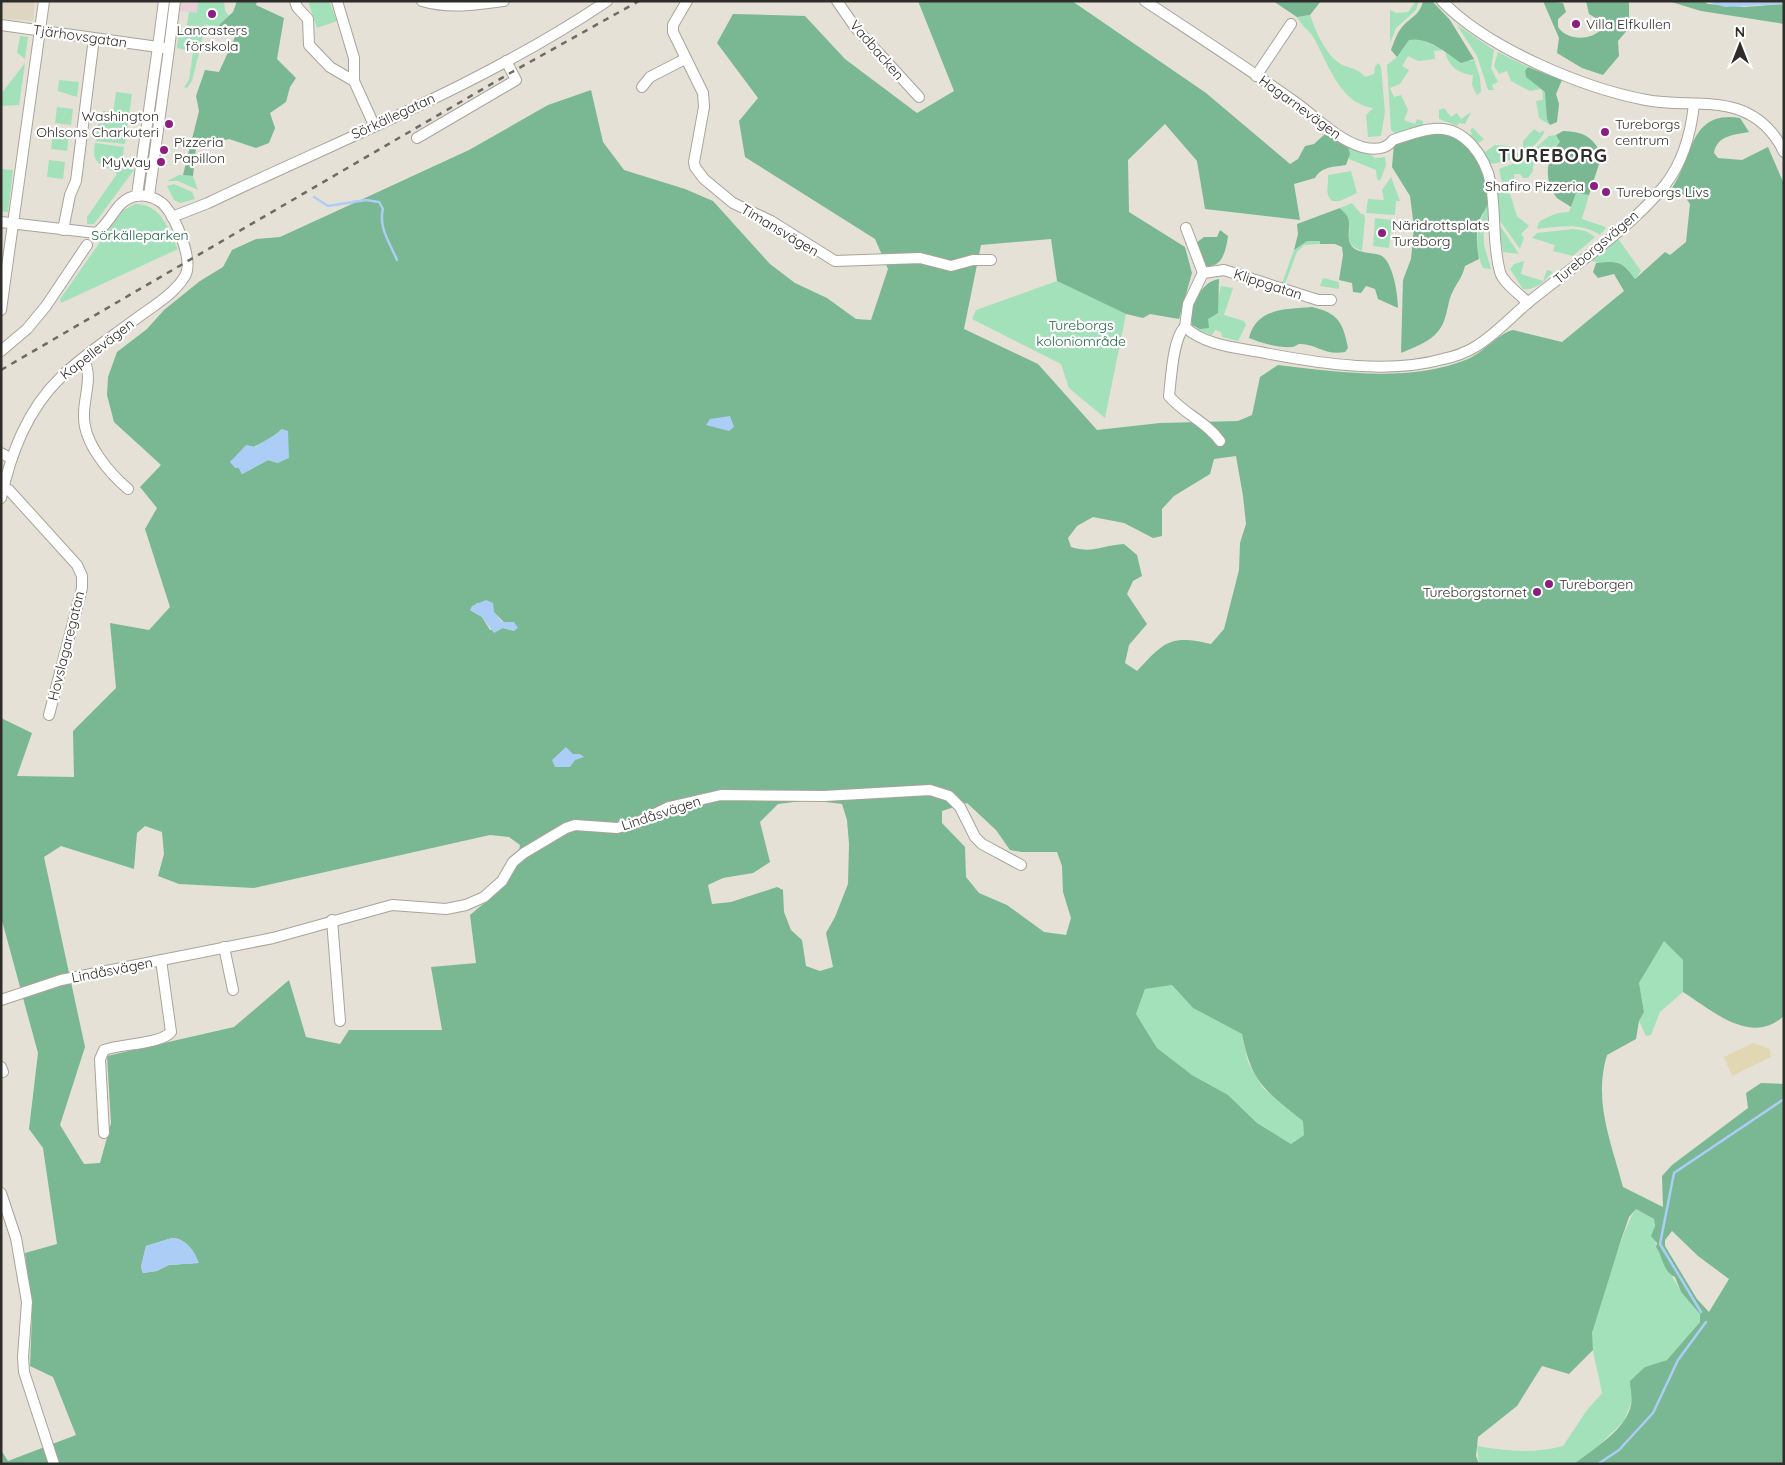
<svg xmlns="http://www.w3.org/2000/svg" width="1785" height="1465" font-family="Quicksand,sans-serif">
	<style>
		.built { fill: #ded5c3 }
		.education { fill: #e9d0d8 }
		.green { fill: #a2e1ba }
		.forest { fill: #79b892; fill-rule: evenodd }
		.sand { fill: #e1d8b3 }
		.water { fill: #accdf6 }
		.lines { fill: none; stroke-linecap: round; stroke-linejoin: round }
		.stream { stroke: #accdf6; stroke-width: 2.5 }
		.minor-casing { stroke: #a9a49a; stroke-width: 12 }
		.minor { stroke: #fff; stroke-width: 10 }
		.rail { stroke: #6e6b64; stroke-width: 2.5; stroke-dasharray: 6 6; stroke-linecap: butt }
		.poi-dot { fill: #8c1e81; stroke: #fff; stroke-width: 2 }
		.labels { text-anchor: middle; dominant-baseline: central; stroke-width: 4.5; stroke-linejoin: round; paint-order: stroke }
		.poi-label { font-size: 14px; fill: #2f2d29; stroke: #fff; text-anchor: start }
		.street-label { font-size: 14px; fill: #2f2d29; stroke: #fff }
		.park-label { font-size: 14px; fill: #1e6641; stroke: #fff }
		.district-label { font-size: 19px; font-weight: bold; letter-spacing: 1px; fill: #2f2d29; stroke: #fff }
	</style>
	<rect width="100%" height="100%" fill="#e6e1d6"/>
	<polygon class="built" points="1,1 35,1 33,21 1,18"/>
	<polygon class="education" points="179,1 224,1 225,11 229,16 216,28 197,13 178,11"/>
	<g class="green">
		<polygon points="198,1 224,1 225,11 229,16 216,28 206,24 192,81 187,88 184,87 189,80 193,52 177,48 179,31 186,31 189,12 197,13"/>
		<polygon points="308,1 329,1 337,21 317,28"/>
		<polygon points="1416,1 1419,1 1416,10 1396,28 1390,43 1390,10 1396,13 1408,12"/>
		<path d="M 1310,15 C 1316,32 1327,59 1345,66 C 1354,69 1358,69 1365,77 L 1374,74 L 1375,67 L 1378,63 L 1381,67 L 1385,112 L 1381,136 L 1368,137 L 1366,115 L 1373,108 C 1338,103 1328,61 1312,35 C 1307,29 1301,25 1297,17 Z"/>
		<polygon points="1457,25 1494,50 1491,68 1498,82 1492,85 1494,90 1488,90 1477,56"/>
		<polygon points="20,36 28,37 25,59 17,53"/>
		<path d="M 1416,38 L 1445,50 L 1452,56 L 1472,61 L 1474,59 L 1480,78 L 1481,92 L 1477,95 L 1472,85 L 1473,75 C 1458,74 1447,65 1445,50 L 1434,51 L 1435,59 L 1418,61 L 1408,56 L 1402,66 L 1409,70 L 1400,84 L 1390,88 L 1394,97 L 1401,95 L 1408,110 L 1404,120 L 1415,124 L 1417,119 L 1423,121 L 1423,126 L 1396,134 L 1391,130 L 1387,65 L 1397,57 L 1409,40 Z"/>
		<path d="M 1498,52 L 1528,67 L 1525,71 L 1526,77 C 1532,81 1542,87 1546,92 C 1551,102 1545,115 1550,125 L 1539,118 L 1536,101 L 1543,100 L 1542,89 L 1530,91 L 1511,81 L 1507,71 L 1499,74 L 1494,66 Z"/>
		<polygon points="25,63 19,105 1,106 1,94"/>
		<polygon points="59,80 79,82 77,97 58,91"/>
		<polygon points="116,92 132,94 125,144 96,141 99,118 103,111 113,112"/>
		<polygon points="57,107 73,109 71,125 55,123"/>
		<polygon points="1444,108 1451,117 1457,113 1461,119 1471,112 1465,124 1459,123 1457,126 1439,119 1439,110"/>
		<path d="M 1473,128 L 1484,139 L 1478,143 L 1485,152 L 1495,145 L 1510,146 L 1511,153 L 1523,153 L 1523,141 L 1534,129 L 1540,133 L 1543,130 L 1544,133 C 1533,152 1510,163 1489,164 L 1469,136 L 1472,133 L 1470,130 Z"/>
		<polygon points="53,132 69,134 67,151 51,149"/>
		<polygon points="1556,135 1560,142 1552,150 1546,149 1533,165 1533,171 1528,178 1523,178 1520,174 1514,174 1516,191 1510,192 1503,187 1499,169 1522,160 1549,136"/>
		<path d="M 95,143 L 124,147 L 122,165 L 134,170 L 94,224 L 87,224 L 87,217 L 117,174 C 102,162 91,167 95,143 Z"/>
		<polygon points="1348,147 1367,152 1375,158 1385,157 1386,165 1380,181 1377,179 1376,170 1349,159"/>
		<polygon points="49,160 65,162 63,179 47,177"/>
		<polygon points="1,169 13,170 8,212 1,211"/>
		<path d="M 1351,171 L 1357,193 L 1340,201 L 1332,201 C 1324,192 1329,186 1328,175 Z"/>
		<polygon points="179,175 193,176 198,190 178,181 167,181"/>
		<polygon points="1391,177 1400,201 1396,201 1395,215 1366,213 1368,199 1384,200 1382,190"/>
		<polygon points="174,184 192,192 195,199 180,203 174,200 167,186"/>
		<polygon points="1504,190 1510,194 1517,216 1529,226 1521,234 1524,238 1520,249 1498,218 1497,192"/>
		<path d="M 1576,193 L 1589,195 L 1582,219 L 1603,226 L 1606,228 L 1600,235 C 1580,222 1560,227 1537,229 L 1539,222 C 1549,216 1557,212 1569,212 Z"/>
		<path d="M 1352,203 L 1361,214 L 1364,214 L 1365,219 L 1362,251 C 1341,242 1353,235 1348,219 C 1347,215 1343,211 1340,208 Z"/>
		<path d="M 1488,203 L 1489,220 L 1483,221 L 1484,245 L 1491,269 L 1483,268 C 1473,245 1477,225 1488,203 Z"/>
		<path d="M 135,204 C 162,204 168,229 178,249 L 61,303 L 60,299 L 122,211 Z"/>
		<polygon points="1375,218 1392,220 1389,248 1373,246"/>
		<polygon points="1497,221 1519,254 1503,252"/>
		<polygon points="1573,229 1586,231 1595,237 1573,256 1553,251 1555,245 1532,238 1537,233"/>
		<polygon points="1307,240 1320,241 1320,244 1304,245 1297,252 1285,284 1282,283 1294,250"/>
		<path d="M 1614,240 L 1619,240 L 1641,271 L 1635,279 C 1613,248 1612,271 1590,260 Z"/>
		<path d="M 1524,261 L 1521,274 L 1543,281 L 1547,270 L 1553,272 C 1545,280 1536,291 1523,289 L 1510,269 L 1514,264 Z"/>
		<polygon points="1323,278 1339,282 1339,289 1320,286"/>
		<polygon points="1057,281 1126,314 1105,418 1069,388 1061,364 972,319 976,310"/>
		<path d="M 1221,286 L 1233,288 L 1224,315 L 1244,321 L 1246,325 L 1238,341 L 1222,337 L 1221,332 L 1215,330 L 1212,335 L 1192,328 L 1192,325 L 1196,328 C 1216,318 1216,305 1221,286 Z"/>
		<polygon points="1664,940 1683,960 1683,992 1660,1012 1651,1035 1646,1036 1639,1021 1644,1012 1639,983"/>
		<polygon points="1172,985 1193,1008 1242,1034 1248,1062 1263,1088 1304,1121 1304,1135 1291,1144 1257,1123 1228,1095 1192,1075 1157,1048 1136,1014 1145,989"/>
		<path d="M 1636,1209 L 1654,1219 L 1656,1247 L 1681,1292 L 1700,1314 L 1700,1322 L 1667,1360 L 1645,1367 L 1624,1421 L 1597,1447 L 1574,1464 L 1479,1464 L 1477,1446 C 1507,1451 1533,1454 1563,1446 L 1587,1410 L 1602,1393 C 1599,1374 1592,1355 1592,1336 C 1593,1318 1625,1223 1636,1209 Z"/>
	</g>
	<g class="forest">
		<polygon points="237,1 257,1 256,5 284,18 277,59 296,78 290,87 286,102 270,113 275,128 269,143 256,148 229,139 196,148 193,176 183,175 199,111 196,96 205,70 219,72 235,37 216,28 233,12"/>
		<path d="M 918,1 L 1072,1 L 1206,93 L 1290,164 L 1298,159 L 1305,146 L 1314,144 L 1326,133 L 1348,147 L 1350,154 L 1346,165 C 1334,167 1322,166 1315,178 L 1294,184 L 1300,220 L 1205,209 L 1197,161 L 1165,124 L 1128,160 L 1129,212 L 1185,247 L 1192,273 L 1179,319 L 1150,314 L 1143,318 L 1126,314 L 1057,281 L 1051,239 L 981,245 L 964,329 L 1038,364 L 1097,430 L 1160,423 L 1238,421 L 1252,415 L 1260,377 L 1278,365 C 1339,372 1410,383 1468,359 C 1484,352 1499,333 1513,330 L 1562,342 L 1624,291 L 1614,274 L 1598,278 L 1593,272 L 1596,263 C 1618,261 1621,260 1635,279 L 1665,252 L 1670,255 L 1686,242 L 1690,204 L 1683,194 L 1673,199 L 1670,191 C 1693,161 1688,109 1740,118 L 1749,132 C 1734,135 1717,135 1714,153 L 1718,158 L 1742,160 L 1768,147 L 1784,184 L 1784,1016 C 1751,1046 1713,1011 1683,992 L 1683,960 L 1664,941 L 1639,983 L 1644,1012 L 1639,1021 L 1636,1039 L 1607,1055 C 1593,1101 1611,1142 1623,1187 L 1663,1207 L 1662,1176 L 1672,1165 L 1748,1108 L 1746,1093 L 1761,1083 L 1784,1084 L 1784,1464 L 1574,1464 C 1593,1449 1626,1430 1631,1405 C 1633,1397 1630,1388 1630,1381 L 1645,1367 L 1667,1360 L 1700,1322 L 1700,1314 L 1681,1292 L 1675,1277 C 1663,1272 1663,1257 1656,1247 L 1657,1243 L 1651,1236 L 1655,1226 L 1654,1219 L 1636,1209 L 1629,1217 L 1620,1243 L 1592,1333 L 1593,1350 L 1569,1374 L 1542,1366 L 1517,1406 L 1478,1437 L 1476,1456 L 1479,1464 L 1,1464 L 1,1450 L 8,1461 L 76,1435 L 53,1377 L 30,1366 L 32,1313 L 25,1253 L 57,1244 L 43,1148 L 29,1129 L 38,1053 L 1,917 L 1,718 L 32,733 L 17,776 L 74,777 L 73,731 L 116,688 L 110,623 L 149,630 L 170,607 L 145,529 L 157,508 L 140,487 L 161,465 L 114,422 L 107,395 L 108,377 L 117,352 L 147,329 L 164,310 L 200,281 L 223,267 L 232,250 L 256,239 L 280,237 L 341,209 L 469,150 L 548,105 L 591,90 L 603,142 L 624,170 L 685,189 L 713,201 L 770,264 L 795,283 L 827,298 L 856,319 L 871,320 L 888,269 L 875,239 L 745,157 L 739,121 L 758,98 L 717,43 L 733,14 L 805,16 L 845,59 L 917,113 L 954,91 ZM 282,429 L 278,463 L 268,460 L 242,474 L 239,468 L 230,462 C 245,448 267,444 282,429 ZM 1236,456 L 1243,496 L 1246,524 L 1240,543 L 1239,570 L 1224,629 L 1211,644 C 1170,634 1164,642 1137,671 L 1125,663 L 1129,645 L 1147,624 L 1127,594 L 1133,581 L 1142,576 L 1137,555 L 1124,544 C 1103,545 1093,554 1071,547 L 1068,538 L 1077,526 L 1093,517 L 1124,523 L 1153,538 L 1162,536 L 1162,509 L 1174,496 L 1210,474 L 1214,459 ZM 477,603 C 496,609 498,619 514,631 L 503,628 L 490,630 L 482,617 L 470,610 ZM 809,800 L 842,804 L 847,820 L 849,844 L 848,884 L 835,917 L 826,933 L 833,967 L 820,971 L 806,966 L 802,940 L 791,930 L 784,912 L 783,890 L 777,887 L 731,902 L 712,904 L 708,885 L 723,878 L 753,873 L 770,862 L 760,822 L 778,804 ZM 967,803 L 996,830 L 1010,850 L 1021,852 L 1057,852 L 1062,866 L 1063,892 L 1071,918 L 1066,935 L 1044,932 L 1007,905 L 979,893 L 966,877 L 965,847 L 942,823 L 942,811 ZM 145,826 L 162,832 L 164,854 L 158,876 L 179,884 L 254,888 L 490,835 L 509,837 L 520,845 C 514,885 498,891 470,915 L 476,963 L 431,967 L 442,1030 L 349,1030 L 340,1044 L 306,1037 L 289,980 L 234,1027 L 107,1056 L 111,1123 L 100,1163 L 84,1164 L 60,1125 L 85,1047 L 44,857 L 61,846 L 134,869 L 137,833 ZM 1172,985 L 1193,1008 L 1242,1034 C 1252,1084 1265,1090 1303,1121 L 1304,1135 L 1291,1144 L 1257,1123 L 1228,1095 L 1192,1075 L 1157,1048 L 1136,1014 L 1145,989 ZM 1672,1231 L 1698,1256 L 1729,1279 L 1709,1312 L 1697,1299 L 1665,1246 L 1665,1240 ZM 172,1238 C 185,1238 195,1251 198,1263 L 169,1265 L 156,1271 L 143,1273 L 141,1267 L 146,1246 Z"/>
		<polygon points="1273,1 1321,1 1310,15 1297,17"/>
		<path d="M 1423,1 L 1432,1 L 1450,20 L 1474,59 L 1461,63 C 1447,53 1427,36 1409,40 L 1397,57 L 1391,50 C 1394,42 1397,33 1402,27 C 1411,17 1420,15 1423,1 Z"/>
		<path d="M 1543,1 L 1563,3 L 1566,12 L 1558,19 L 1558,27 C 1567,41 1593,41 1602,28 L 1599,20 L 1589,14 L 1586,1 L 1629,1 L 1629,28 L 1618,41 L 1619,56 L 1603,75 L 1582,68 L 1557,53 L 1559,38 Z"/>
		<polygon points="1668,1 1703,1 1708,4 1744,7 1784,4 1784,24 1701,11"/>
		<polygon points="1528,67 1562,80 1556,94 1559,104 1557,122 1550,125 1547,119 1545,92 1526,77 1525,71"/>
		<path d="M 1563,131 C 1584,132 1592,136 1602,155 L 1589,195 L 1576,193 L 1571,207 C 1567,204 1561,201 1557,198 C 1543,181 1546,156 1560,142 L 1556,135 Z"/>
		<path d="M 1431,132 C 1437,132 1445,132 1450,134 C 1471,145 1493,178 1488,202 C 1487,209 1481,214 1480,220 C 1475,233 1477,246 1479,259 L 1465,266 C 1462,278 1458,281 1453,291 C 1448,300 1448,311 1444,321 C 1437,340 1417,346 1401,353 L 1403,280 L 1411,259 L 1414,227 L 1410,196 L 1392,167 L 1394,144 Z"/>
		<path d="M 1340,208 C 1343,211 1347,215 1348,218 C 1351,226 1346,237 1351,245 C 1357,254 1371,252 1380,255 C 1393,260 1398,295 1398,308 L 1378,299 L 1375,289 L 1366,286 L 1361,293 L 1353,292 L 1352,283 L 1339,280 L 1343,255 L 1342,247 L 1335,244 L 1320,244 L 1320,241 L 1307,241 L 1294,250 L 1298,234 L 1297,224 Z"/>
		<path d="M 1220,230 L 1228,236 C 1226,250 1223,268 1205,266 L 1196,243 L 1204,237 L 1217,237 Z"/>
		<path d="M 1219,279 L 1218,313 L 1208,319 L 1209,328 L 1200,329 L 1192,325 C 1188,309 1201,281 1219,279 Z"/>
		<path d="M 1312,307 C 1338,313 1343,322 1348,348 L 1345,352 C 1324,356 1316,343 1299,344 C 1296,345 1294,347 1292,347 C 1278,348 1261,343 1249,338 C 1256,308 1286,309 1312,307 Z"/>
	</g>
	<polygon class="sand" points="1753,1043 1770,1049 1771,1057 1732,1076 1724,1057"/>
	<g class="water">
		<polygon points="1703,1 1784,1 1784,4 1725,7"/>
		<polygon points="730,416 734,427 729,431 706,425 710,419"/>
		<path d="M 282,429 L 288,431 L 289,458 L 278,463 L 268,460 L 242,474 L 239,468 L 235,468 L 230,462 L 246,445 L 256,447 C 264,440 274,437 282,429 Z"/>
		<polygon points="486,600 493,603 494,612 502,622 514,622 518,628 514,631 503,628 494,633 482,617 470,610 472,606"/>
		<polygon points="566,747 573,754 580,754 584,757 575,760 570,767 555,767 552,760"/>
		<path d="M 172,1238 C 185,1238 195,1251 199,1263 L 169,1265 L 157,1271 L 143,1273 L 141,1267 L 146,1246 Z"/>
	</g>
	<g class="lines">
		<g class="stream">
			<path d="M 314,197 L 328,206 L 366,200 L 379,202 L 383,209 C 378,227 390,243 397,260"/>
			<polyline points="1701,1312 1660,1244 1674,1173 1784,1099"/>
			<polyline points="1598,1464 1619,1450 1653,1413 1678,1360 1706,1322"/>
		</g>
		<g class="minor-casing">
			<g id="minor">
				<polyline points="295,1 297,7 308,19 309,45 330,67 354,81 374,125"/>
				<polyline points="337,1 354,58 354,81"/>
				<path d="M 422,1 C 449,9 476,5 504,1"/>
				<polyline points="687,1 673,25 673,32 703,93 704,107 694,162 695,167 704,179 733,203 771,221 835,261 920,258 951,266 973,260 991,260"/>
				<polyline points="837,1 855,27 919,97"/>
				<path d="M 1145,1 C 1195,34 1246,67 1295,102 C 1316,117 1336,139 1362,147 C 1373,150 1386,150 1393,140 C 1406,136 1420,130 1433,129 C 1464,125 1486,157 1491,185 C 1496,213 1492,243 1500,272 C 1503,283 1520,294 1528,303"/>
				<path d="M 1442,1 C 1487,48 1583,88 1646,100 C 1676,106 1708,100 1737,109 C 1758,116 1774,131 1784,152"/>
				<polyline points="1,25 158,47 164,1"/>
				<polyline points="169,49 175,1"/>
				<polyline points="1256,76 1291,24"/>
				<polyline points="642,87 650,77 685,59"/>
				<polyline points="417,138 516,80 506,61"/>
				<polyline points="137,195 158,47 169,49 149,196"/>
				<path d="M 172,217 L 208,203 C 342,139 484,84 607,1"/>
				<path d="M 1,222 L 96,233 C 112,223 116,198 137,196 C 146,194 159,199 165,206 C 176,219 194,261 185,276 C 174,295 150,308 133,321 C 109,339 82,356 61,377 C 27,410 11,453 1,498"/>
				<polyline points="1186,228 1203,273"/>
				<polyline points="63,230 70,195 76,181 94,38"/>
				<polyline points="1,310 44,1"/>
				<path d="M 1185,327 C 1206,347 1242,348 1270,354 C 1322,364 1391,374 1443,359 C 1453,357 1465,353 1475,347 C 1495,335 1512,316 1530,301 C 1573,266 1631,228 1665,185 C 1683,162 1691,133 1694,104"/>
				<polyline points="1185,327 1188,304 1203,273 1224,270 1318,300 1331,300"/>
				<path d="M 1185,327 C 1173,337 1171,379 1169,396 C 1184,414 1207,422 1220,441"/>
				<polyline points="1,351 27,329 46,306 87,245"/>
				<path d="M 83,359 C 94,376 83,398 84,417 C 84,443 109,473 128,489"/>
				<polyline points="1,453 10,458"/>
				<polyline points="3,488 9,490 77,565 82,576 82,588 49,715"/>
				<polyline points="332,920 340,1021"/>
				<polyline points="224,947 233,990"/>
				<polyline points="1,1000 61,980 273,938 392,905 446,909 466,905 484,897 502,881 513,862 524,853 566,828 575,825 617,828 636,823 669,807 721,795 824,796 930,790 949,796 960,807 975,837 982,844 1021,865"/>
				<polyline points="1,1067 3,1072"/>
				<path d="M 104,1133 L 100,1059 L 104,1050 C 120,1044 161,1044 171,1032 L 161,960"/>
				<polyline points="1,1193 16,1238 27,1302 23,1357 24,1372 54,1464"/>
			</g>
		</g>
		<use href="#minor" class="minor"/>
		<polyline class="rail" points="1,370 512,72 639,1"/>
	</g>
	<g class="poi-dot">
		<circle cx="212" cy="14" r="5"/>
		<circle cx="1576" cy="24" r="5"/>
		<circle cx="169" cy="124" r="5"/>
		<circle cx="1605" cy="132" r="5"/>
		<circle cx="164" cy="150" r="5"/>
		<circle cx="161" cy="162" r="5"/>
		<circle cx="1594" cy="186" r="5"/>
		<circle cx="1606" cy="192" r="5"/>
		<circle cx="1382" cy="233" r="5"/>
		<circle cx="1549" cy="584" r="5"/>
		<circle cx="1537" cy="592" r="5"/>
	</g>
	<g class="labels">
		<g class="poi-label">
			<text x="1586" y="24">Villa Elfkullen</text>
			<text x="212" y="30" text-anchor="middle">Lancasters<tspan x="212" dy="16">förskola</tspan></text>
			<text x="159" y="116" text-anchor="end">Washington<tspan x="159" dy="16">Ohlsons Charkuteri</tspan></text>
			<text x="1615" y="124">Tureborgs<tspan x="1615" dy="16">centrum</tspan></text>
			<text x="174" y="142">Pizzeria<tspan x="174" dy="16">Papillon</tspan></text>
			<text x="151" y="162" text-anchor="end">MyWay</text>
			<text x="1584" y="186" text-anchor="end">Shafiro Pizzeria</text>
			<text x="1616" y="192">Tureborgs Livs</text>
			<text x="1392" y="225">Näridrottsplats<tspan x="1392" dy="16">Tureborg</tspan></text>
			<text x="1559" y="584">Tureborgen</text>
			<text x="1527" y="592" text-anchor="end">Tureborgstornet</text>
		</g>
		<g class="street-label">
			<text transform="translate(80 36) rotate(8)">Tjärhovsgatan</text>
			<text transform="translate(877 50) rotate(49)">Vadbacken</text>
			<text transform="translate(1300 107) rotate(36)">Hagarnevägen</text>
			<text transform="translate(393 116) rotate(-25)">Sörkällegatan</text>
			<text transform="translate(780 230) rotate(31)">Timansvägen</text>
			<text transform="translate(1596 247) rotate(-40)">Tureborgsvägen</text>
			<text transform="translate(1268 284) rotate(18)">Klippgatan</text>
			<text transform="translate(97 349) rotate(-38)">Kapellevägen</text>
			<text transform="translate(66 646) rotate(-76)">Hovslagaregatan</text>
			<text transform="translate(661 813) rotate(-18)">Lindåsvägen</text>
			<text transform="translate(112 970) rotate(-11)">Lindåsvägen</text>
		</g>
		<g class="park-label">
			<text x="140" y="235">Sörkälleparken</text>
			<text x="1081" y="325">Tureborgs<tspan x="1081" dy="16">koloniområde</tspan></text>
		</g>
		<g class="district-label">
			<text x="1553" y="155">TUREBORG</text>
		</g>
	</g>
	<rect width="1785" height="1465" fill="none" stroke="#2f2d29" stroke-width="5"/>
	<g transform="translate(1740 45)" stroke="#ffffff" stroke-width="4" paint-order="stroke">
	<path d="M0-4L9 19L0 12L-9 19Z" fill="#2f2d29"/>
	<text y="-8" font-size="14" font-weight="bold" text-anchor="middle" fill="#2f2d29">N</text>
	</g>
</svg>
